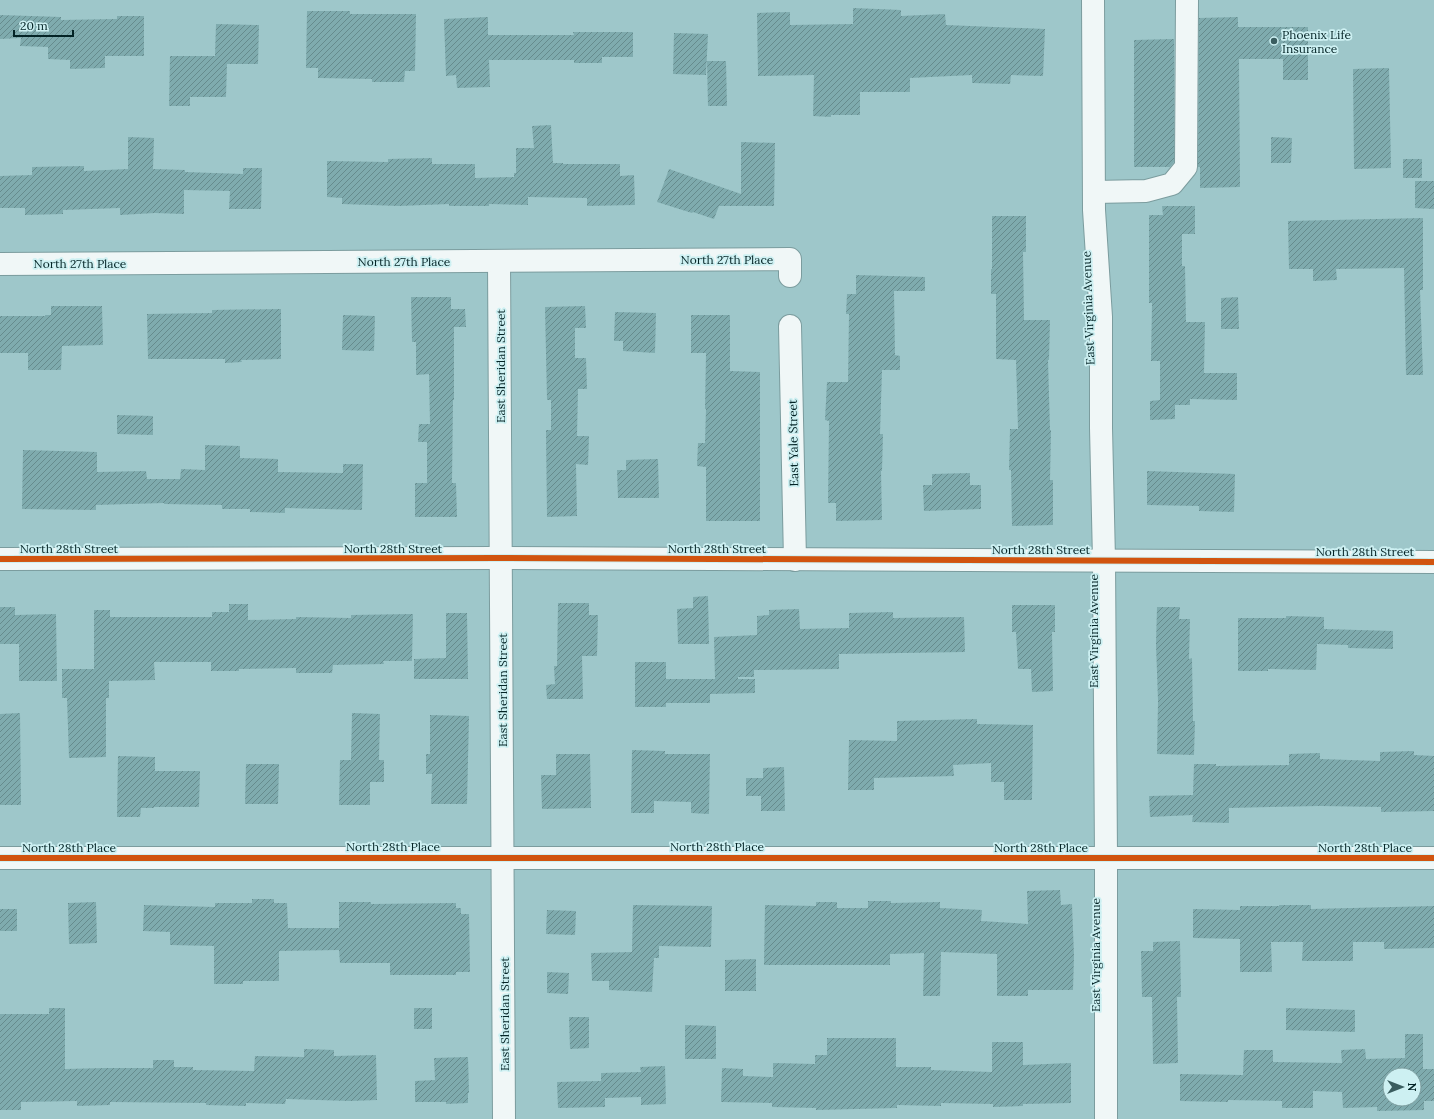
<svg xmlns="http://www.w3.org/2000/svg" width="1434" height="1119" font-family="Lora,serif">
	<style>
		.building { fill: url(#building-hatch); fill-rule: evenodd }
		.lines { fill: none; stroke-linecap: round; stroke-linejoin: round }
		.minor-casing { stroke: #7b9c9e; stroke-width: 24 }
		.minor { stroke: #f0f7f7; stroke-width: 22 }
		.cycleway-casing { stroke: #cdf0f2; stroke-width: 8 }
		.cycleway { stroke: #d1540f; stroke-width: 6 }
		.poi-dot { fill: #3a5d5f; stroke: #cdf0f2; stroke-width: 1.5 }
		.labels { text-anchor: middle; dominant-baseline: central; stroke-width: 3.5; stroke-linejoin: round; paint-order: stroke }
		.poi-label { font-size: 12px; fill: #042426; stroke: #cdf0f2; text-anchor: start }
		.street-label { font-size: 12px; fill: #042426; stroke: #cdf0f2 }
	</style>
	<defs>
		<pattern id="building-hatch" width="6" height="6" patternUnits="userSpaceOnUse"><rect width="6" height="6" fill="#7fabae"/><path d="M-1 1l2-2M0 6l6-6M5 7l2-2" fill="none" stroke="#668b8d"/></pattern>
	</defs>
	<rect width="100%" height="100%" fill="#9ec7ca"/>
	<g class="building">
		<polygon points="853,8 901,10 901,16 945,14 946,25 1045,29 1043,76 1011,75 1010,84 972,83 972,75 910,78 910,92 860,92 860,115 831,115 831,117 813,116 814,75 758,76 757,13 790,12 790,25 853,24"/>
		<polygon points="307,11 350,11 350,14 416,14 415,71 405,71 404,82 372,82 372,79 318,78 318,68 306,68"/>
		<polygon points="0,15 61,17 61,20 117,19 117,16 144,16 144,56 105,56 105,68 70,69 70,60 48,59 48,47 20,46 21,38 0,39"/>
		<polygon points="488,17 488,35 574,35 573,32 633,32 633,57 602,57 602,63 574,63 574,60 489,60 490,87 457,88 456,75 446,76 444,19"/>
		<polygon points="1238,17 1238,27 1308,27 1308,80 1283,80 1283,59 1239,59 1240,187 1200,188 1200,167 1198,167 1199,18"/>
		<polygon points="216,24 259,25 258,64 227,64 226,97 190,97 190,106 169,106 170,56 215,56"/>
		<polygon points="674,33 708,34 706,75 673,74"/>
		<polygon points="1174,39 1174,162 1170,167 1134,167 1134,40"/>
		<polygon points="707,61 726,61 727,106 708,106"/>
		<polygon points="1389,68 1391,168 1354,169 1353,69"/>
		<polygon points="551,125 553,163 563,163 563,164 620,164 620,176 634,175 635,205 587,206 587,198 528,197 528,205 489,204 489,206 449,206 449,204 399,206 342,204 342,198 327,197 327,161 388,162 388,159 432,158 432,164 475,164 475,178 514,177 514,173 516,173 516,148 534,148 532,126"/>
		<polygon points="128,137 154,138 153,169 185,170 185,172 243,174 243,168 262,168 261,209 229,209 230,191 184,190 184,214 155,213 120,215 120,208 63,210 63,214 25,215 25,208 0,208 0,176 32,175 32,167 84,166 84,171 128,169"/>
		<polygon points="1271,137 1292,138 1291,163 1271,163"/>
		<polygon points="741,142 775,143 774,206 719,206 714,219 693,212 692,213 657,202 669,169 741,194"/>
		<rect x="1403" y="159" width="19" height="19"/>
		<polygon points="1415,181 1434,181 1434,209 1415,208"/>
		<polygon points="1162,206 1195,206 1195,234 1182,234 1182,266 1185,266 1186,322 1205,322 1204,373 1237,373 1237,400 1190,399 1190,405 1175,405 1175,419 1150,420 1150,401 1160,400 1160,361 1151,361 1152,303 1149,303 1149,215 1163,215"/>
		<polygon points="992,216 1026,216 1026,252 1023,252 1024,320 1050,320 1049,360 1048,360 1050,430 1051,430 1050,480 1053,480 1053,525 1012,526 1011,470 1009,470 1010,429 1018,429 1016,360 996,359 996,294 991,294 991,269 992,269"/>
		<polygon points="1423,218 1423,290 1420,290 1423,375 1406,375 1404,268 1336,269 1337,280 1313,281 1313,269 1289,269 1288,221"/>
		<polygon points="856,275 925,277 925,291 894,291 895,355 900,356 900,370 882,370 880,434 883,434 882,471 881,471 882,520 836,521 836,503 828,503 829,421 825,420 827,382 848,382 849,314 846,314 847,294 856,294"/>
		<polygon points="411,297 451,297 451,309 465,309 466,327 454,327 454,400 453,400 452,483 456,483 457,517 415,517 415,483 427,483 427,442 418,442 419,424 430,424 429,374 416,375 416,342 412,342"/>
		<polygon points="1238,297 1239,329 1221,329 1221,298"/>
		<polygon points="51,306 102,306 103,345 62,346 61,370 28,370 28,353 0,353 0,316 45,316 45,315 51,315"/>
		<polygon points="585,306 586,328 575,328 575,358 586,358 587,389 578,389 577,436 589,436 588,465 576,464 577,516 547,517 546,430 551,430 551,400 547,400 545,307"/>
		<polygon points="281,309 281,359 241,360 242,362 225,363 225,359 148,359 147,314 212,313 212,310"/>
		<polygon points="615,312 656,313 655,353 623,351 623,341 614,341"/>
		<polygon points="343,315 375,316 374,351 342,350"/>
		<polygon points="691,315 730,315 730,371 760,372 760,521 706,521 706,467 697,466 698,443 705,443 706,409 705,409 706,353 691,353"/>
		<polygon points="117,415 153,416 153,435 117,434"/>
		<polygon points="205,445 240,446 240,458 278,459 278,472 343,473 343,464 363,464 362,510 285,508 285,513 250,512 250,509 222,509 222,505 164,504 164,503 96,505 96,510 22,509 23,450 97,452 97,472 146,471 147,479 180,479 181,469 205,470"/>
		<polygon points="658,459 659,498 618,498 617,470 626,470 626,460"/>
		<polygon points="1147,471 1235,474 1234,512 1199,511 1199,506 1147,505"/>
		<polygon points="970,473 970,485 981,485 981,509 924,511 923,485 932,485 932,474"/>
		<polygon points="708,596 709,644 678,644 677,609 693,608 693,597"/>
		<polygon points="558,603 589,603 589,615 598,615 597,656 582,656 583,699 547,699 546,685 555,684 554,666 557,666"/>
		<polygon points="229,604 248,604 248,620 296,619 296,617 351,618 351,615 413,614 412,661 383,661 384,664 333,665 332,673 296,673 296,668 239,669 239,671 211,671 211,662 154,662 155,680 109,681 109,698 106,698 106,757 69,758 67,698 62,698 62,669 94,669 94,610 110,610 110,617 212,617 212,612 229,612"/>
		<polygon points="1012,605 1055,605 1055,632 1052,632 1053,691 1032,692 1031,669 1018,669 1016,632 1012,632"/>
		<polygon points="0,607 15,607 15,615 56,614 57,681 19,681 19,644 0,644"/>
		<polygon points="1157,607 1180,607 1179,619 1190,619 1189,659 1192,658 1193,721 1195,721 1194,755 1157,754 1158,701 1156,644"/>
		<polygon points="799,609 800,629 849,628 849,613 893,612 893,618 964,617 965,652 839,654 839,669 754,670 754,677 738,677 738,679 755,679 755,693 710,694 710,703 666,703 666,707 635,707 635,662 666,662 666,679 715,679 714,637 757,635 757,616 769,615 769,610"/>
		<polygon points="446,613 467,613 468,679 414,679 414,659 446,658"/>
		<polygon points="1286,616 1324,617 1324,629 1393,631 1393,649 1348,648 1348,645 1317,644 1316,670 1268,669 1268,671 1238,671 1238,618 1286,618"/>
		<polygon points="20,713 21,805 0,805 0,714"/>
		<polygon points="352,713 380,714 379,760 384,760 384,782 370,782 370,805 339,805 340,760 351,760"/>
		<polygon points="430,715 469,716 467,804 431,804 432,774 426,774 426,754 430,754"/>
		<polygon points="977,719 977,724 1033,725 1032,800 1004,800 1004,782 991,782 991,763 953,765 954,776 874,778 874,790 848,790 849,740 897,741 897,721"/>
		<polygon points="632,750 665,751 665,754 710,754 709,814 691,813 691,802 654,801 654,813 631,813"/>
		<polygon points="1414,751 1414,755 1434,756 1434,811 1381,812 1381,807 1320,806 1271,807 1229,808 1229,823 1192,822 1193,815 1150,817 1149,796 1193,795 1194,764 1216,764 1216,766 1289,765 1289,754 1320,753 1320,759 1380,761 1380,752"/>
		<polygon points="556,754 590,754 591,808 542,809 541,775 556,775"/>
		<polygon points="118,756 155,757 155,771 200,771 199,807 154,807 154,808 141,808 140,817 117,817"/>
		<polygon points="246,764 279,764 278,804 245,804"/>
		<polygon points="784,767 785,811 761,811 761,796 746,796 746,778 763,778 763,768"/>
		<polygon points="1060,890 1061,905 1072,904 1074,956 1073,990 1028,990 1028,996 997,996 997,954 941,952 940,996 923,996 924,953 890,954 890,965 764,965 765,905 816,906 816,902 837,902 837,908 868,908 868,901 891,901 891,903 940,902 940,908 982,910 981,921 1028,924 1027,891"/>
		<polygon points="252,899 274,899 274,903 287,903 288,928 339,928 339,902 371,902 371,904 456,903 456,908 461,908 461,914 469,914 470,972 456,972 456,975 390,975 390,963 340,963 339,950 279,951 279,981 243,981 243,984 214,984 214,946 170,945 170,932 143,931 144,905 215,907 215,903 252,903"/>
		<polygon points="96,902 97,943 69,944 68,903"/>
		<polygon points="633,905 712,906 711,947 659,946 659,958 654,958 652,992 609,990 609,981 592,981 591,953 632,952"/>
		<polygon points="1279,905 1311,905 1311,909 1434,906 1434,948 1384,949 1384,942 1353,942 1353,961 1302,961 1303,942 1271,942 1272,972 1240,972 1240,939 1193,938 1193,909 1240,910 1240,906 1279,906"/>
		<rect x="0" y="909" width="17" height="22"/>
		<polygon points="547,910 576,911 575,935 546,934"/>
		<polygon points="1180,941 1181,997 1177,997 1178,1063 1153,1064 1152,997 1142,997 1141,951 1153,951 1153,942"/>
		<polygon points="756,959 756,991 725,991 725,960"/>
		<polygon points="547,972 569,973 568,994 547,993"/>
		<polygon points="49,1008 65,1008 65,1069 106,1068 153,1068 153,1060 174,1060 174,1067 193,1067 193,1070 254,1071 255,1056 304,1057 304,1049 334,1050 334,1056 376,1055 377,1100 350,1101 286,1099 285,1104 246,1103 246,1106 206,1105 206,1103 110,1102 110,1105 77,1106 77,1101 21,1102 21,1110 0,1110 0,1014 49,1014"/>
		<rect x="414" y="1008" width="18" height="21"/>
		<polygon points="1286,1008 1355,1010 1355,1032 1286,1030"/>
		<polygon points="569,1017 589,1017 589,1048 570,1049"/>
		<polygon points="685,1025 716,1026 716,1059 685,1059"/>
		<path d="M 1405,1034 L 1423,1034 L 1423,1069 L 1434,1069 L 1434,1101 L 1424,1101 L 1424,1110 L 1377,1111 L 1377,1107 L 1343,1108 L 1342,1092 L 1313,1091 L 1313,1108 L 1282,1108 L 1282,1101 L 1228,1100 L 1228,1102 L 1180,1101 L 1180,1074 L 1243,1075 L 1244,1050 L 1273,1050 L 1273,1062 L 1342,1063 L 1341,1050 L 1365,1049 L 1366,1059 L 1405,1058 ZM 1390,1075 L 1414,1075 L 1414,1099 L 1390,1099 Z"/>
		<polygon points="827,1038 896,1038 896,1067 931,1067 931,1070 992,1072 992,1042 1023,1042 1023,1065 1071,1063 1071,1103 1023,1104 1023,1106 993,1107 993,1104 941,1103 941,1106 897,1105 897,1108 816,1110 816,1108 772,1107 772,1103 721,1102 722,1068 743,1069 743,1076 773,1077 773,1063 815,1064 815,1055 827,1055"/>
		<polygon points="468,1057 469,1093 468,1093 468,1103 446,1104 446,1102 415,1102 415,1081 435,1080 434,1058"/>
		<polygon points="665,1066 666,1104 641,1105 641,1097 605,1098 605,1107 558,1108 557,1082 601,1081 601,1073 641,1072 640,1067"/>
	</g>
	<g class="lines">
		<g class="minor-casing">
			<g id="minor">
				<polyline points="1093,0 1094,210 1101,317 1101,428 1104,560 1106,858 1106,1119"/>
				<polyline points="1094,192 1146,191 1172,184 1186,167 1187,0"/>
				<polyline points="499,261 504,1119"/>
				<polyline points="0,264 790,259 790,276"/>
				<polyline points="790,326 795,560"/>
				<polyline points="0,559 501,558 1434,562"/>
				<polyline points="0,858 1434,858"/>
			</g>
		</g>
		<use href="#minor" class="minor"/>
		<g class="cycleway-casing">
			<g id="cycleway">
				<polyline points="0,559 501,558 1434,562"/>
				<polyline points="0,858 1434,858"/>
			</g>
		</g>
		<use href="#cycleway" class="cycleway"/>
	</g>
	<circle class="poi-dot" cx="1274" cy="41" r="4"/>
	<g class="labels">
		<g class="poi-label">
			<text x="1282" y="34">Phoenix Life<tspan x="1282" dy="14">Insurance</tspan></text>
		</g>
		<g class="street-label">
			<text x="727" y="259">North 27th Place</text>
			<text x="404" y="261">North 27th Place</text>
			<text x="80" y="263">North 27th Place</text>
			<text transform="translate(1088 308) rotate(-92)">East Virginia Avenue</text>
			<text transform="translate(500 366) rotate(-90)">East Sheridan Street</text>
			<text transform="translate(793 443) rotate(-91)">East Yale Street</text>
			<text x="69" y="548">North 28th Street</text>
			<text x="393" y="548">North 28th Street</text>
			<text x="717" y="548">North 28th Street</text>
			<text x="1041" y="549">North 28th Street</text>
			<text x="1365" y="551">North 28th Street</text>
			<text transform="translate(1093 631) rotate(-90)">East Virginia Avenue</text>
			<text transform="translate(502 690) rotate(-90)">East Sheridan Street</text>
			<text x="393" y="846">North 28th Place</text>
			<text x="717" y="846">North 28th Place</text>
			<text x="69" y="847">North 28th Place</text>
			<text x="1041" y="847">North 28th Place</text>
			<text x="1365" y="847">North 28th Place</text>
			<text transform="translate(1095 955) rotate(-90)">East Virginia Avenue</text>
			<text transform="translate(504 1014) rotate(-90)">East Sheridan Street</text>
		</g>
	</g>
	<g transform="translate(1402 1087) rotate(90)"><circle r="19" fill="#cdf0f2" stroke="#7d9ea0"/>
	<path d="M0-3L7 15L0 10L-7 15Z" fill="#3a5d5f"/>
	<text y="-6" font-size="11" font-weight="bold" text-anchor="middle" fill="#042426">N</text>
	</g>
	<path d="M14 30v6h59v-6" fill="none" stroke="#042426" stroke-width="2"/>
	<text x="20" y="30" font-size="12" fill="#042426" stroke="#cdf0f2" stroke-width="3" paint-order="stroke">20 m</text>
</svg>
